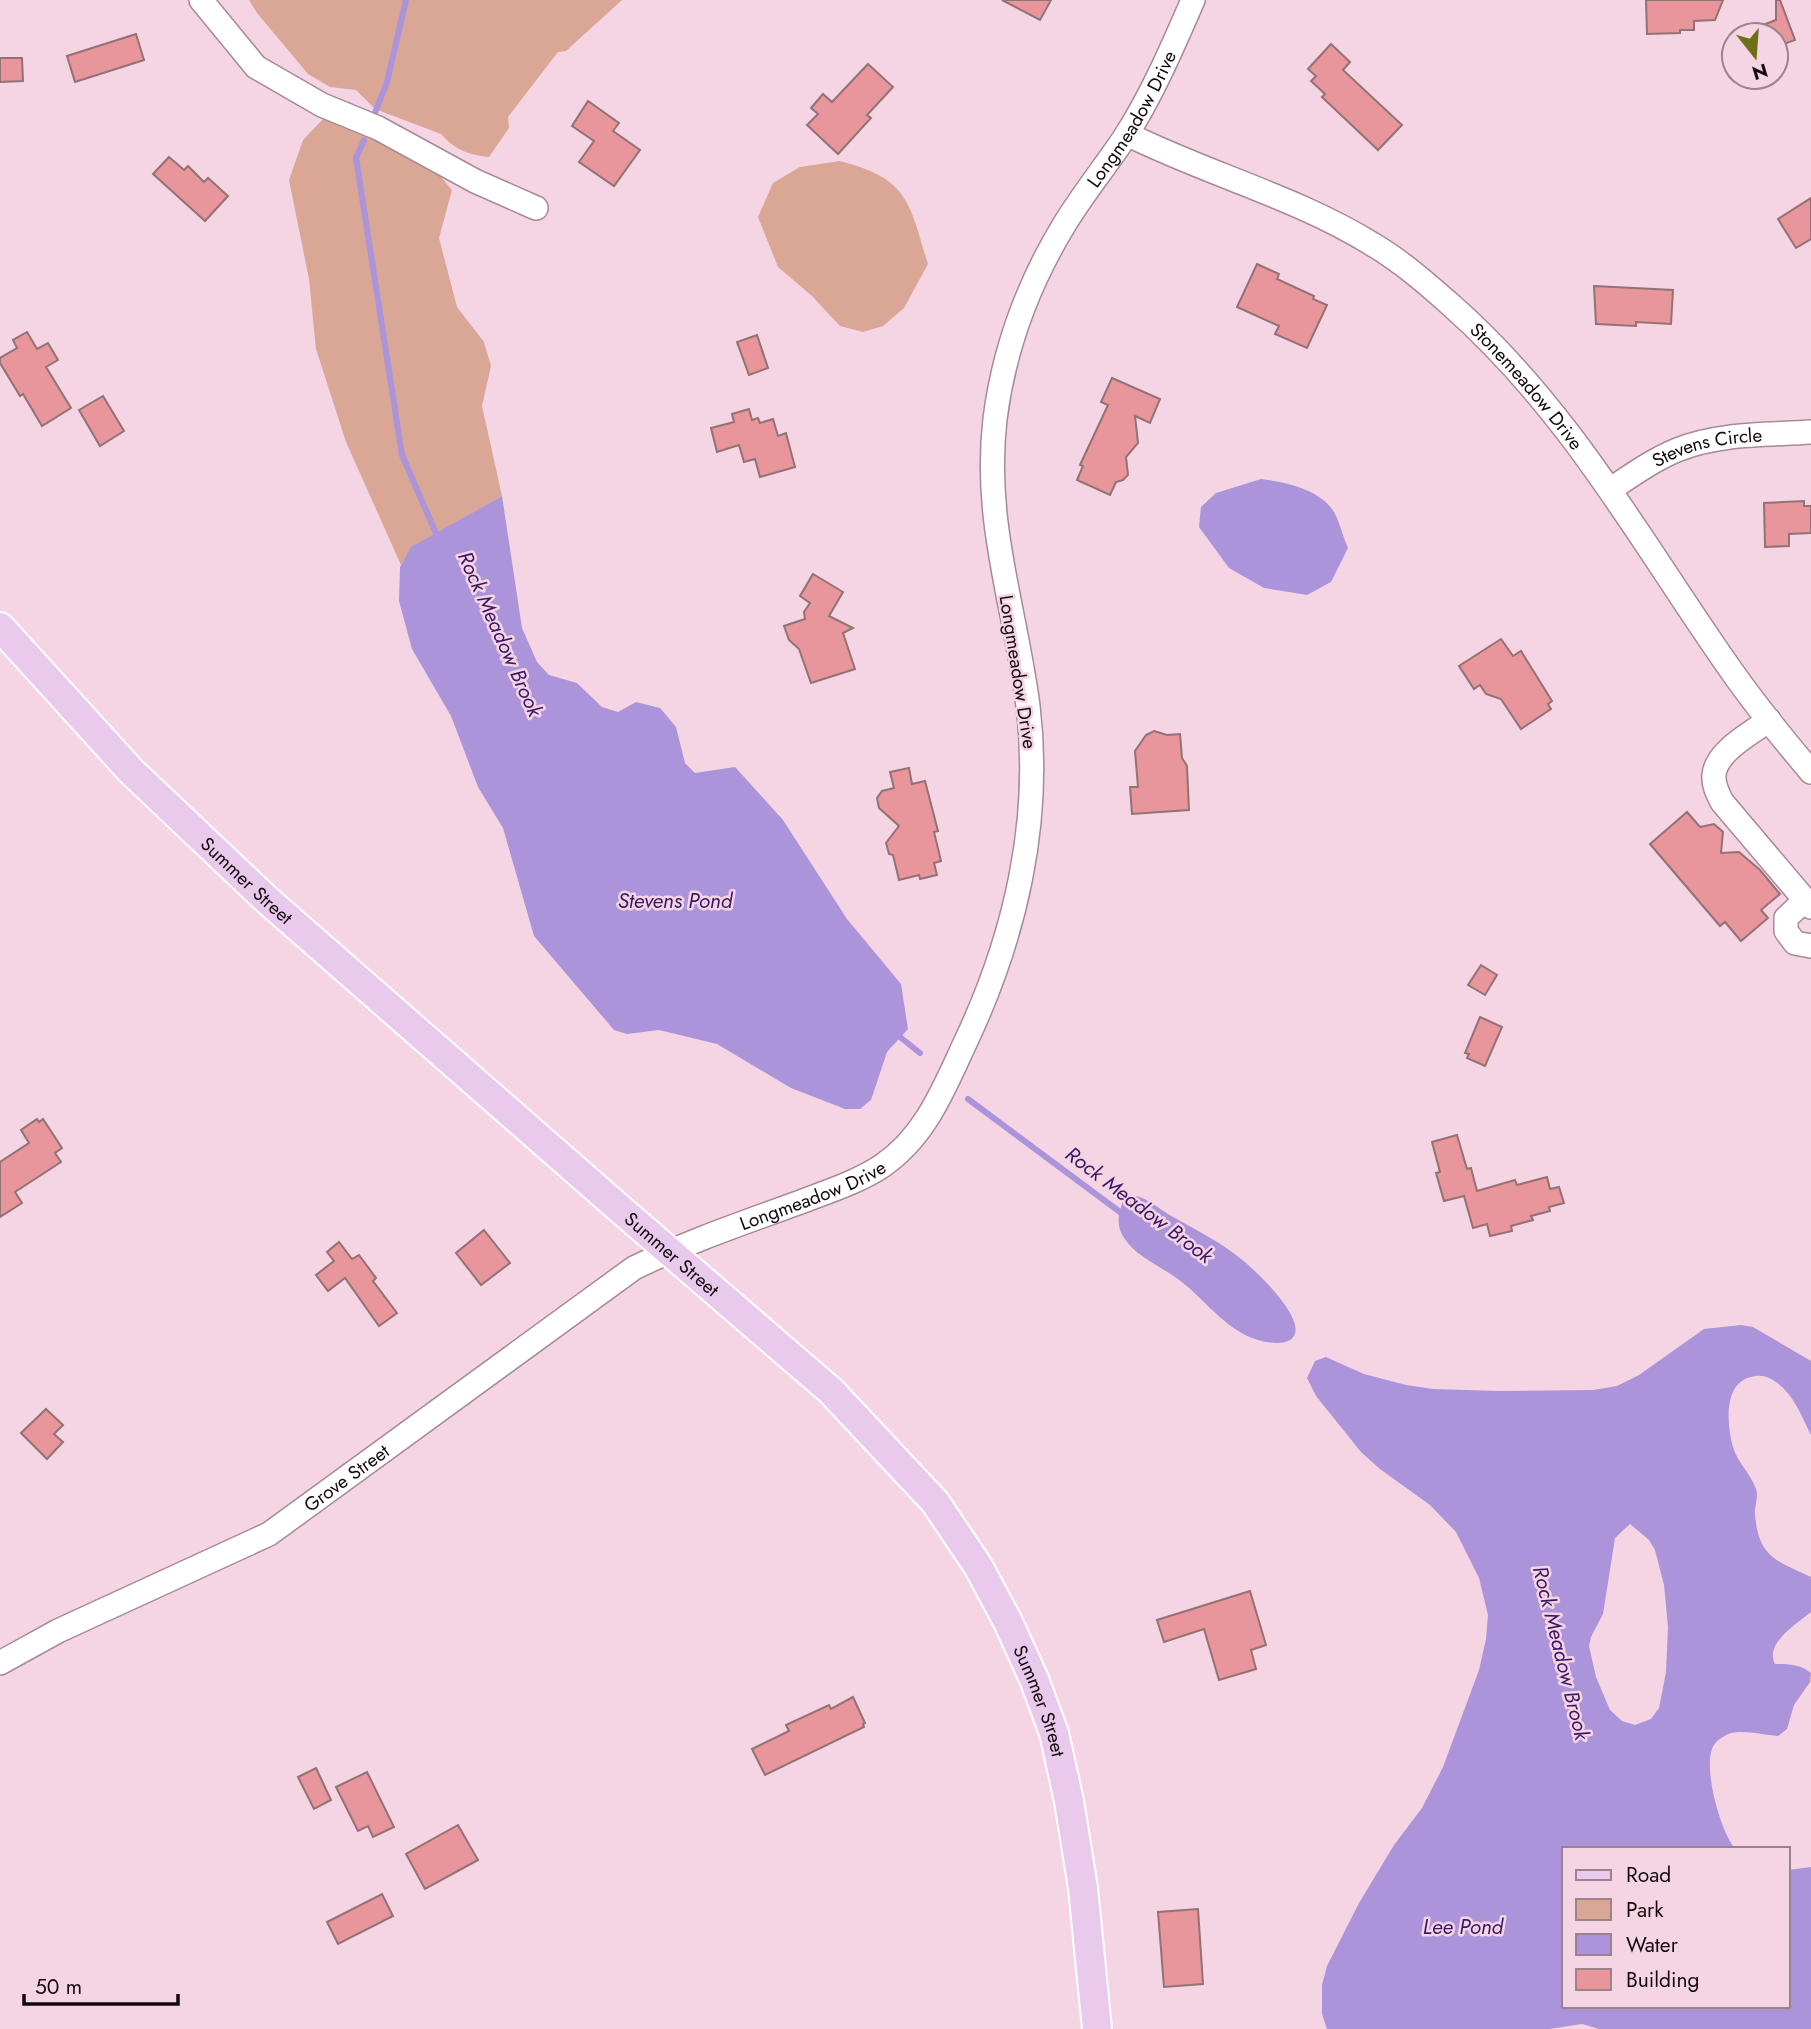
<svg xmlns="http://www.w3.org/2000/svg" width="1811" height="2029" font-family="Jost,sans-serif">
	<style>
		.green { fill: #daa696 }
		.water { fill: #ab94d9; fill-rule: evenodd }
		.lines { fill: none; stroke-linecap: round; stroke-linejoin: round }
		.stream { stroke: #ab94d9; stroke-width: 6 }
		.building { fill: #e8959c; stroke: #927274; stroke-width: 2 }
		.minor-casing { stroke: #a78a97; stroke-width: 26 }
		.major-casing { stroke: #fff; stroke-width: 32 }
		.minor { stroke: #fff; stroke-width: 23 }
		.major { stroke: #e9caec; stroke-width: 28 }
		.labels { text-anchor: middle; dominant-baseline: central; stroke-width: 5; stroke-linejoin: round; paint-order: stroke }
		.street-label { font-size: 19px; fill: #13090d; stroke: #f5d5e4 }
		.water-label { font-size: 21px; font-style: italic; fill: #3b1767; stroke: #f5d5e4 }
	</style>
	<rect width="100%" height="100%" fill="#f5d5e4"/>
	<g class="green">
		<path d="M 249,0 L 622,0 L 566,51 L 558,52 L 508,117 L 509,128 L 489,157 C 469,155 455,150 441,134 L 375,109 L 356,90 L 330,87 L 308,74 L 257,13 Z"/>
		<polygon points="325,117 360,125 435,170 452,190 439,238 457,307 484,342 491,366 482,406 502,496 412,547 401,565 346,442 316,349 309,279 289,180 303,140"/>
		<path d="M 840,161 C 909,179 909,202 928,264 L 904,308 L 883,326 L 863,332 L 840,326 L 812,296 L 778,267 L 758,217 L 773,183 L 800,167 Z"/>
	</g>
	<g class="water">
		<path d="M 1261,479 C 1285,482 1320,489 1334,512 C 1340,523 1343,537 1348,548 L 1331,582 L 1307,595 L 1264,588 L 1229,568 L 1199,527 L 1201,507 L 1216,493 Z"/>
		<polygon points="502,496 522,628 537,662 549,675 577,683 602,707 618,712 636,702 660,708 676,727 685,763 695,773 735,767 783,820 847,919 901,984 908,1029 887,1052 871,1100 860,1109 845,1109 791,1088 717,1044 659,1030 627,1034 614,1030 534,936 503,828 478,787 451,716 412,649 399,601 400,567 411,547"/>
		<path d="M 1136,1196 C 1148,1199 1157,1207 1168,1214 C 1204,1235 1229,1245 1260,1276 C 1270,1286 1283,1300 1290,1313 C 1307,1343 1282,1347 1258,1340 C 1227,1331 1208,1303 1183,1283 C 1165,1268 1137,1258 1124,1238 C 1115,1224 1119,1213 1124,1198 Z"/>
		<path d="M 1741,1325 L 1753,1327 L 1811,1361 L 1811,1435 C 1801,1415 1792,1390 1771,1379 C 1764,1375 1758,1375 1751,1377 C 1723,1383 1727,1426 1733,1447 C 1737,1462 1751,1474 1756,1489 C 1759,1497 1754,1507 1755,1515 C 1759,1558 1776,1560 1811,1577 L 1811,1612 C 1798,1623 1764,1643 1775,1664 C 1788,1664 1800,1664 1811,1673 L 1810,1682 L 1794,1705 L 1787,1729 L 1778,1736 C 1763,1735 1742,1729 1728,1734 C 1722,1737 1714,1742 1712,1749 C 1704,1771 1720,1830 1735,1849 L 1564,1849 L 1564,2006 L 1788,2006 L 1788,1870 L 1811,1867 L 1811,2029 L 1599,2029 L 1582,2024 L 1549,2029 L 1327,2029 L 1322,2014 L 1322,1985 L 1327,1966 L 1359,1903 L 1394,1845 L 1422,1808 L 1443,1767 L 1479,1670 L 1486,1639 L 1488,1615 L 1479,1578 L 1456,1532 L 1430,1505 L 1380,1469 L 1361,1452 L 1316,1396 L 1307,1378 L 1315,1361 L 1326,1357 L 1364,1374 L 1406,1385 L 1433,1389 L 1500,1391 L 1593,1390 L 1617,1386 L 1639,1375 L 1704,1329 ZM 1630,1524 L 1649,1540 L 1655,1550 L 1664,1585 L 1668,1627 L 1666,1672 L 1659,1708 L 1651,1719 L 1635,1725 L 1622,1721 L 1610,1710 L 1596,1677 L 1589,1646 L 1591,1637 L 1603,1614 L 1615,1538 Z"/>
	</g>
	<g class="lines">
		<g class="stream">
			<polyline points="373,118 387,82 406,0"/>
			<polyline points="364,140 356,158 402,455 438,538"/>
			<polyline points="895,1033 920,1053"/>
			<polyline points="968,1099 1124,1215"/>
		</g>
	</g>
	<g class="building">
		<polygon points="1002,0 1051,0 1040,20"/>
		<polygon points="1646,0 1723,0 1715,20 1694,21 1694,30 1680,30 1680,33 1647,34"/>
		<polygon points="1776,0 1780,0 1795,40 1776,47 1776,35 1742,35 1742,33 1776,20"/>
		<polygon points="136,34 144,60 75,82 67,56"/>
		<polygon points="1331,44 1350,62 1343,70 1402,125 1378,150 1322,97 1325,94 1311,81 1316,76 1308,69"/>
		<polygon points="0,58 22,58 23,81 0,82"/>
		<polygon points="868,64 893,87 867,115 871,118 838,154 807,125 818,114 811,108 823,94 832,102"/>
		<polygon points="588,101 619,123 613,131 640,150 614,186 579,162 594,141 572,126"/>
		<polygon points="169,157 184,170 188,166 204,182 208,178 228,196 205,221 153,174"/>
		<polygon points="1811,198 1811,239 1796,248 1778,219"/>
		<polygon points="1257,264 1279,274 1277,279 1314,296 1313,299 1327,305 1307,348 1275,334 1279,326 1237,307"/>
		<polygon points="1594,286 1673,290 1671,324 1636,322 1636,326 1596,324"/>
		<polygon points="27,332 37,349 48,343 58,360 46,367 71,408 42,426 23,394 20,396 0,363 0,358 17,348 13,340"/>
		<polygon points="757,335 768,368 749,375 737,342"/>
		<polygon points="1112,378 1160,399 1150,423 1135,416 1138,443 1126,457 1128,475 1123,480 1116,482 1110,495 1077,480 1083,466 1080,465 1108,405 1101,402"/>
		<polygon points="103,396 124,431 100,446 79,410"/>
		<polygon points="749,409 752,420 758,418 760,423 773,419 778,436 786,433 795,467 760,477 755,459 744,462 739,445 717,452 711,428 734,422 732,414"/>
		<polygon points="1804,501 1804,506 1811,506 1811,533 1789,534 1789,546 1765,547 1764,503"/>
		<polygon points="813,574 843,592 829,616 853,628 843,633 855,669 811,683 799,649 789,640 784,626 805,619 804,612 810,603 800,596"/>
		<polygon points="1501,639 1513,656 1521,651 1552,701 1548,704 1551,709 1521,729 1501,699 1486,694 1480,685 1474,689 1459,666"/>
		<polygon points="1154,731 1167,735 1180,734 1182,758 1187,766 1189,810 1132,814 1130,787 1138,787 1135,751 1146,735"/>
		<polygon points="909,768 912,784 925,781 938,831 934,832 941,861 934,863 937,875 920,879 919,875 899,880 893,855 889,854 886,843 899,826 879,808 877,798 882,791 894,788 890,772"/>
		<polygon points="1687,812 1700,827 1714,824 1723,832 1721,853 1739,852 1760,870 1780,894 1761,910 1768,918 1741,941 1725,922 1720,926 1650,844"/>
		<polygon points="1481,965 1497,975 1485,995 1468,985"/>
		<polygon points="1480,1017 1502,1027 1485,1066 1467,1058 1469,1054 1465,1053"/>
		<polygon points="37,1119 39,1122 43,1119 62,1148 55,1153 61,1162 15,1192 22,1203 0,1217 0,1162 29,1143 21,1130"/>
		<polygon points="1457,1135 1467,1169 1471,1168 1477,1191 1515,1180 1517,1185 1547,1177 1550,1189 1559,1187 1564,1203 1549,1207 1550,1211 1531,1216 1533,1220 1511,1226 1512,1231 1490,1236 1487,1224 1473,1228 1464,1196 1444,1201 1436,1173 1440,1172 1432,1142"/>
		<polygon points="484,1230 510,1263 481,1285 456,1253"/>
		<polygon points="339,1242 352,1259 359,1255 376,1278 373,1281 397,1313 379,1326 345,1278 328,1291 316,1275 334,1261 327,1252"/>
		<polygon points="46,1409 63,1425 54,1434 63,1442 47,1459 21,1433"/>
		<polygon points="1250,1591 1266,1645 1251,1650 1256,1669 1219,1680 1204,1629 1164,1642 1157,1620"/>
		<polygon points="853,1697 865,1723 863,1724 864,1727 765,1775 752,1749 789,1731 786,1725 829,1705 831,1709"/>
		<polygon points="316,1768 331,1800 314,1809 298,1777"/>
		<polygon points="367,1772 394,1827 373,1837 368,1826 358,1831 336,1787"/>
		<polygon points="458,1825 478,1860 425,1889 406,1854"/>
		<polygon points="382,1894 393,1916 338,1944 327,1922"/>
		<polygon points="1198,1909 1203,1984 1164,1987 1158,1912"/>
	</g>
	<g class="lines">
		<g class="minor-casing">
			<g id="minor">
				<polyline points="201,0 256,67 322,105 378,128 475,181 536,208"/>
				<path id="s1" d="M 1127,134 C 1207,174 1296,197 1372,244 C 1401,261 1426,283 1451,305 C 1572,412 1642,544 1733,673 C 1757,707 1784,740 1811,772"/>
				<path id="s2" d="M 1611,489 C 1632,475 1653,460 1677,450 C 1718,433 1767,435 1811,432"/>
				<path d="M 1769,720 C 1752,733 1716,751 1714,775 C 1713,785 1718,794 1722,802 L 1811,907"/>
				<polyline points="1805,900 1786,918 1786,931 1795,943 1811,946"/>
				<path id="s3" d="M 0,1663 L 58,1631 L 269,1534 L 634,1268 C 687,1242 743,1223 798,1203 C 826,1192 856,1183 882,1166 C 926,1136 944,1088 966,1041 C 1015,937 1042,822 1028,706 C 1015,606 983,522 995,419 C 1004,348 1027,286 1064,225 C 1082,195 1105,167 1125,137 C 1152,95 1173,46 1193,0"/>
			</g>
		</g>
		<g class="major-casing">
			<g id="major">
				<path id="s4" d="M 0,627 L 131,771 L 266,899 L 620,1209 L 831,1391 L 935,1502 L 978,1566 L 1008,1622 L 1034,1679 L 1054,1733 L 1069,1801 L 1083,1888 L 1097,2029"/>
			</g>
		</g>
		<use href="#minor" class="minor"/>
		<use href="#major" class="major"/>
	</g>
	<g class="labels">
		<g class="street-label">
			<text stroke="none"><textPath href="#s3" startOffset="2140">Longmeadow Drive</textPath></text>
			<text stroke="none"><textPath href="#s1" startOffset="480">Stonemeadow Drive</textPath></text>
			<text stroke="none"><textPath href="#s2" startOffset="107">Stevens Circle</textPath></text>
			<text transform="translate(1018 672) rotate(81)">Longmeadow Drive</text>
			<text stroke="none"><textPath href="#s4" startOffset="354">Summer Street</textPath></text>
			<text stroke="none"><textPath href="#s3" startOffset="943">Longmeadow Drive</textPath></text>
			<text stroke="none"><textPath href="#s4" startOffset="920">Summer Street</textPath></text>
			<text stroke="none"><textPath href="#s3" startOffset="394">Grove Street</textPath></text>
			<text stroke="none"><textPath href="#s4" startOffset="1508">Summer Street</textPath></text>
		</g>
		<g class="water-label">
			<text transform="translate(500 634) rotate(66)">Rock Meadow Brook</text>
			<text x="675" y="901">Stevens Pond</text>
			<text transform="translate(1139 1205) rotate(37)">Rock Meadow Brook</text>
			<text transform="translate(1561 1653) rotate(76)">Rock Meadow Brook</text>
			<text x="1463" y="1927">Lee Pond</text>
		</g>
	</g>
	<rect x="1562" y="1847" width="228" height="161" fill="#f5d5e4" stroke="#9b838e" stroke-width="2"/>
	<rect x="1576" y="1870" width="35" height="10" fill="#e9caec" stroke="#9b838e" stroke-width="2"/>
	<text x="1626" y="1882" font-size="21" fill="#13090d">Road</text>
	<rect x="1576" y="1899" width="35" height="21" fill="#daa696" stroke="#9b838e" stroke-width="2"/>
	<text x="1626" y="1917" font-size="21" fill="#13090d">Park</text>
	<rect x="1576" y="1934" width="35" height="21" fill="#ab94d9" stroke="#9b838e" stroke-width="2"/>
	<text x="1626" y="1952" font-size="21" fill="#13090d">Water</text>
	<rect x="1576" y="1969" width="35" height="21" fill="#e8959c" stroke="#9b838e" stroke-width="2"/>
	<text x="1626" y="1987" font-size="21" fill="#13090d">Building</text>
	<g transform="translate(1755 56) rotate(163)"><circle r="33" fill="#f5d5e4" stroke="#9b838e" stroke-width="2"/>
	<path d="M0-5L12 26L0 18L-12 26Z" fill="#6c7118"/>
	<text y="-10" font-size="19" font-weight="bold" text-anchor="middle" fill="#13090d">N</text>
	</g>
	<path d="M24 1994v10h154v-10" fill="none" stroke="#13090d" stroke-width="3.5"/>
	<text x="35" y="1994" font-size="21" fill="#13090d" stroke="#f5d5e4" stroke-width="5" paint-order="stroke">50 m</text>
</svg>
